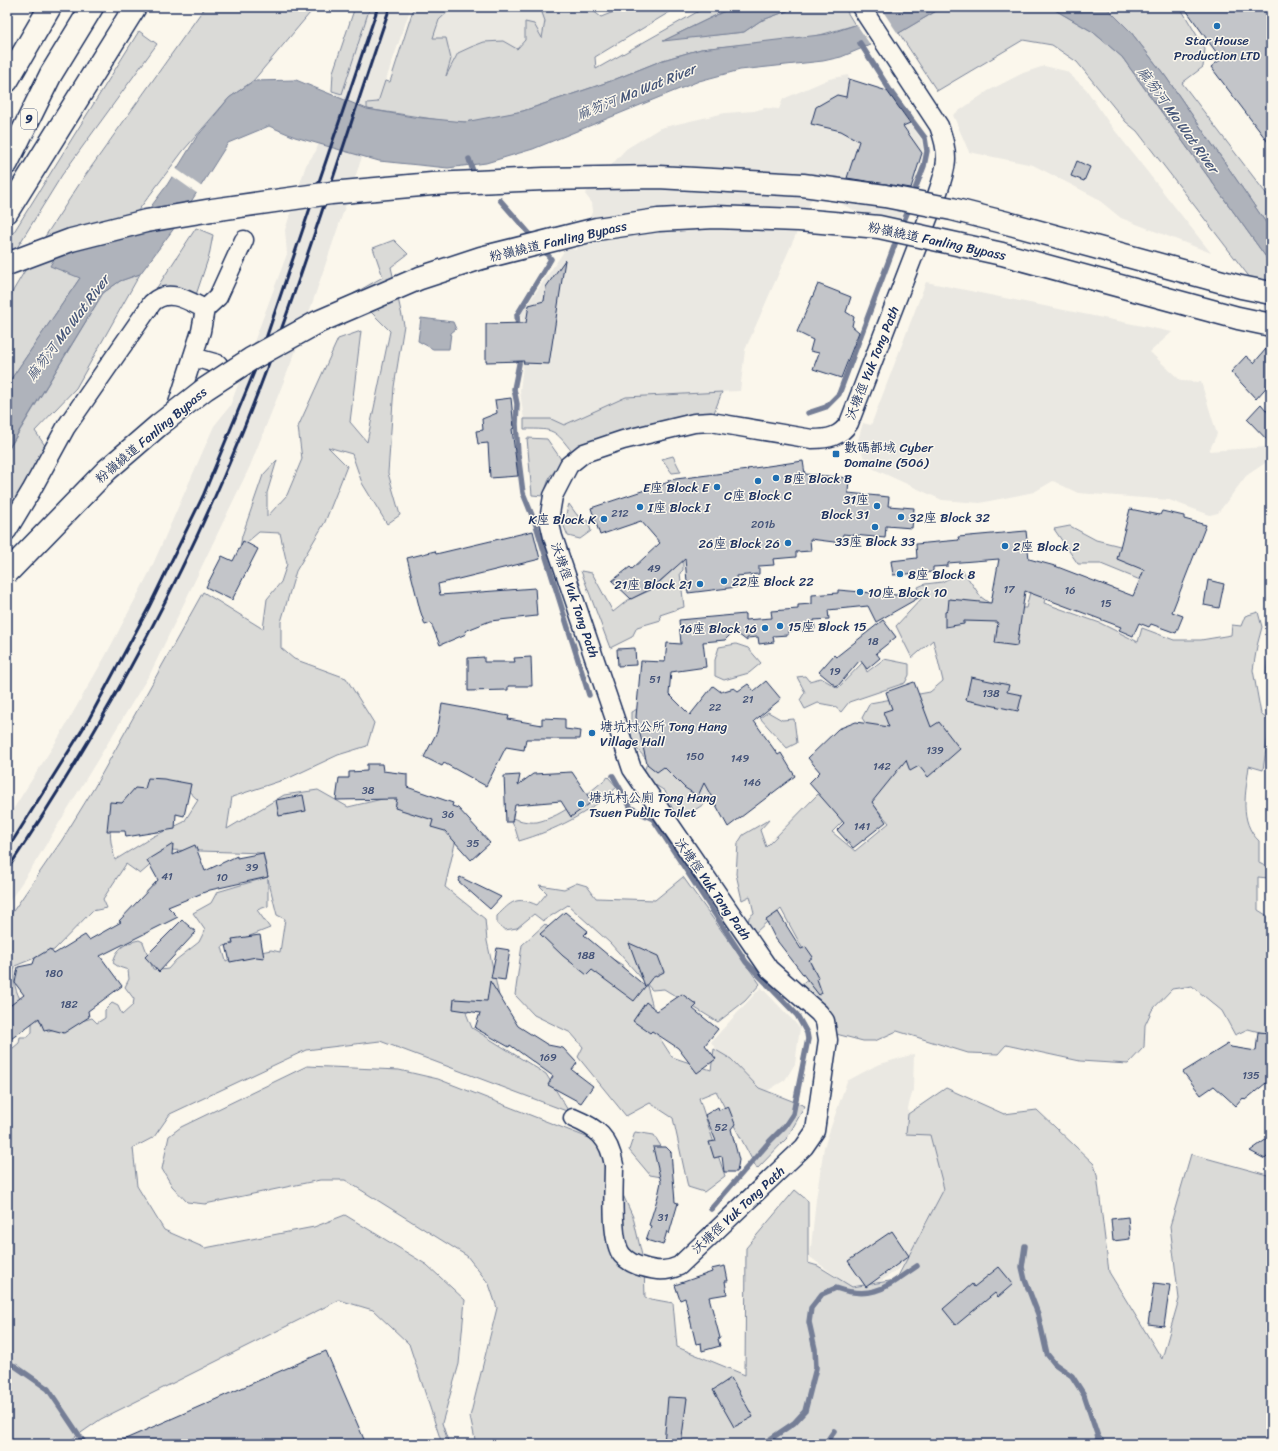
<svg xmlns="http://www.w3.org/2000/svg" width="1278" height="1451" font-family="Sriracha,'LXGW WenKai TC',sans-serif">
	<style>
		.built { fill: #eae8e2 }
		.green { fill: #dadad7; stroke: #7a849a; fill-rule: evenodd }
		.water { fill: #afb3bb; stroke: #747e96 }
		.pier { fill: #fbf7ec }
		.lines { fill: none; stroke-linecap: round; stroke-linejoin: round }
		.stream { stroke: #747e96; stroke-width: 5.5 }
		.building { fill: #c3c5c9; stroke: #1b2f5e }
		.minor-casing { stroke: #1b2f5e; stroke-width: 21 }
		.highway-casing { stroke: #1b2f5e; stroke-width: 25 }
		.minor { stroke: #fbf7ec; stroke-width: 18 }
		.highway { stroke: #fbf7ec; stroke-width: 22 }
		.rail { stroke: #1b2f5e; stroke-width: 3 }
		.highway-bridge-casing { stroke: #1b2f5e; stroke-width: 25; stroke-linecap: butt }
		.highway-bridge { stroke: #fbf7ec; stroke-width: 22 }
		.poi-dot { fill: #1f6fb2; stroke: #fbf7ec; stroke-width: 1.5 }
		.labels { text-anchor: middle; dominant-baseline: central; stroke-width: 3; stroke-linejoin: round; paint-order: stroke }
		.number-label { font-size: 11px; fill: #455479 }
		.shield { fill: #fbf7ec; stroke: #5e6b89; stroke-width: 1 }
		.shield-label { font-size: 12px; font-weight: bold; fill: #1b2f5e }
		.poi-label { font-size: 13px; fill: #1b2f5e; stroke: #fbf7ec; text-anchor: start }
		.street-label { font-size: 13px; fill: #1b2f5e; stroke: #fbf7ec }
		.water-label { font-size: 14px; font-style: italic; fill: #47577a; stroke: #fbf7ec }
	</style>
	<rect width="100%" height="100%" fill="#fbf7ec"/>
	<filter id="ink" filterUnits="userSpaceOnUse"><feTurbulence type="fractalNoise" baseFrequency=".025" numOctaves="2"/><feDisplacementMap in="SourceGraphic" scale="8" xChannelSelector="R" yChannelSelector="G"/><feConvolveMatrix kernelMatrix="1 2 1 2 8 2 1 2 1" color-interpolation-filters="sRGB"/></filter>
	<g filter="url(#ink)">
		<g class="built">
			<polygon points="355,7 411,7 378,103 367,103 362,157 297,348 250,466 151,672 36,861 7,905 7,819 59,737 106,655 150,571 214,426 230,406 287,254 285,230 306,165 316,151 336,92 333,72"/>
			<polygon points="435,7 550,7 558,36 439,88 408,87"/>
			<polygon points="1044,66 1066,71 1086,89 1109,123 1211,253 1121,218 1095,197 1033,165 969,152 953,115 988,91 1023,73"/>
			<polygon points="848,75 849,79 887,91 921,139 923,150 897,231 815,191 745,350 740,391 716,392 569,436 551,419 524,419 520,391 524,356 521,314 567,247 576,250 593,210 592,203 585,194 626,149 660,128 725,113 754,111 765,108 779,109 783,99 829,79"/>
			<polygon points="926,282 1172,332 1150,352 1181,381 1201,382 1217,434 1209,451 1266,447 1271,459 1246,476 1218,513 1210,515 1169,500 1078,493 1053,481 1034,492 980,503 942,500 874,469 864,458 860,447 858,440 863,423 871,425"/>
			<polygon points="761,987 800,1028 795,1064 785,1080 762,1094 748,1093 711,1042"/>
			<polygon points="914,1054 913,1090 908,1108 910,1127 937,1137 953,1190 915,1257 870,1289 856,1291 810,1257 816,1199 824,1147 847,1081 877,1065"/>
		</g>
		<g class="green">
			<polygon points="205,7 315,7 253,81 229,98 183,151 125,228 80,278 7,385 7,304 14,289 46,235 82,180"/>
			<polygon points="355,7 370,7 342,94 332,91 333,72"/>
			<polygon points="414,7 453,7 439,20 433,38 446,38 451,59 446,76 458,53 471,47 484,42 503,41 517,49 525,40 525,22 534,24 542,38 545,21 540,7 588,7 601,17 626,7 678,7 595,57 596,69 706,7 733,7 665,40 744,32 760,21 798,7 844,7 855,25 813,37 701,49 663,60 611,81 523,111 483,120 465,122 446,121 367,109 367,103 378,102 385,81 390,82"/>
			<polygon points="943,7 1050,7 1093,32 1122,57 1271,264 1271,348 1267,341 1264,296 1137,131 1126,122 1077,62 1052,45 1023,40 937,91 899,33"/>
			<polygon points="1106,7 1180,7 1205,49 1203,67 1182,83 1271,200 1271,230 1166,77 1130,31"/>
			<polygon points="139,31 157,44 62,175 7,264 7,243"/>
			<path d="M 196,228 L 213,235 L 209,256 L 196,295 C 182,288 172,284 156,289 Z"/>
			<path d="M 394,240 L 408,254 L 391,267 L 404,325 L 394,387 L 388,473 L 400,515 L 387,524 L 362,483 L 352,454 L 328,447 L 347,466 L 325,522 L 296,571 L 281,622 L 281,648 L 294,659 L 346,678 L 374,723 L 367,746 L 338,755 L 289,778 L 232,797 L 227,829 L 284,795 L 318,790 L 348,807 L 408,793 L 458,830 L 445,887 L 485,919 L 487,941 L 499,996 L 466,1013 L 472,1028 L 546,1074 L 569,1112 L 380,1041 L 306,1050 L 170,1114 L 154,1137 L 133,1148 L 137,1186 L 164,1230 L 205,1248 L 314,1227 L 345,1215 L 427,1265 L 465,1300 L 459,1364 L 442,1423 L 449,1444 L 442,1444 L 409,1344 L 373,1310 L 339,1300 L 101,1419 L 65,1444 L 7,1444 L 7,1053 L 19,1043 L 20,1037 L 28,1037 L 32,1032 L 32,1019 L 37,1017 L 48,1031 L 92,1018 L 97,1023 L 105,1018 L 105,1010 L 112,1003 L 118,1006 L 122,1015 L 133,1005 L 134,999 L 125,987 L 129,979 L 128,970 L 119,967 L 113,963 C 116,948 125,943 139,940 L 143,942 L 153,969 L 160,970 L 168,969 L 176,960 L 199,942 L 205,930 L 193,913 L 211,903 L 217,892 L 268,877 L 263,853 L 168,850 L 140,874 L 126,864 L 103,899 L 107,908 L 92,911 L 54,950 L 15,966 C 13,979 14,987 20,999 L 8,1007 L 7,920 L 62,840 L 94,788 L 203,592 L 263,629 L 267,599 L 281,582 L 287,564 L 280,533 L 259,532 L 240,548 L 242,536 L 263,475 L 277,460 L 267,493 L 267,517 L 287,495 L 302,459 L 298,427 L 338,339 L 361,331 L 350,422 L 367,442 L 390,331 L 353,294 L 383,277 L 373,248 ZM 179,782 L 198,800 L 184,822 L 154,836 L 115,860 C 113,850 107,834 113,824 C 121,810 164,790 179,782 ZM 268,879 L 277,915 L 285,919 L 280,952 L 271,950 L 232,958 L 226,961 L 222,947 L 270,928 L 257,910 L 268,906 Z"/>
			<polygon points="140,274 76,388 35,431 46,447 7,535 7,452 103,293 120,281"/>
			<path d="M 722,392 L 712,418 L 573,453 C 554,429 555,429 524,429 L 524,419 L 551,419 L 564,425 L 626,397 Z"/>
			<polygon points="527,438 547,439 563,462 550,476 543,496 532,495"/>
			<polygon points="673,456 681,472 672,473 662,459"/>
			<polygon points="569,504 577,515 588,521 591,531 580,539 568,536 563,524"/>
			<polygon points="1070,526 1096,540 1160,556 1150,584 1101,564 1078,564 1054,529"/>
			<polygon points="683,542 683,570 680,573 684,607 660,615 661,620 637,627 632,637 610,648 581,571 592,573 613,612 628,600 651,590 676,567"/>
			<path d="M 963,571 L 981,597 L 996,608 L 1026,608 L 1033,580 L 1048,588 L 1044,603 L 1100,623 L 1138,642 L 1142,628 L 1174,640 L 1201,640 L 1231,635 L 1232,625 L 1241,626 L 1245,616 L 1258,612 L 1262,627 L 1257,646 L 1253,670 L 1261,714 L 1270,722 L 1263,770 L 1249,766 C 1246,792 1238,821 1259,841 L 1259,863 L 1269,868 L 1268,878 L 1258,877 L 1258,910 L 1271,918 L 1271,1035 L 1248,1029 L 1235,1035 L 1222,1011 L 1192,986 L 1172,989 L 1152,1010 L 1145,1025 L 1144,1047 L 1128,1064 L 1080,1061 L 1006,1045 L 998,1054 L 968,1053 L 897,1031 L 875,1041 L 863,1041 L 836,1034 L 800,985 L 816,973 L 781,909 L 755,933 L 748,925 L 749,917 L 754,913 L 750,896 L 742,900 L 736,874 L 738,843 L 743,835 L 770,819 L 760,830 L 766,847 L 820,792 L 849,807 L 842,822 L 832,832 L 855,851 L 889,823 L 841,767 L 877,740 L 862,718 L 870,703 L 930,692 L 943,681 L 933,640 L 912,658 L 896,626 L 922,598 L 918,587 L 925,584 L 942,582 Z"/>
			<path d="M 1271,634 L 1271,693 C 1261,684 1270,646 1271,634 Z"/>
			<polygon points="736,644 748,648 761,663 749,673 724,680 715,676 715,660 719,647"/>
			<polygon points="884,659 909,664 909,675 905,683 849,702 841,712 834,706 818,703 805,709 800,700 805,692 797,677 805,676 809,681 821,678 838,688 863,662 867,672"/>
			<polygon points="646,705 718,795 687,815 673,810 665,791 652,783 644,771 648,761 637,749 631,737 631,712"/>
			<polygon points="768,712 782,720 794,719 797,743 787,748 760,718"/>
			<path d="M 608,777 L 617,787 C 588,814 556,830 519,841 L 515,828 L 509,817 C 518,820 527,823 537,822 C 564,816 587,794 608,777 Z"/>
			<path d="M 683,877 L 760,984 L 745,1001 L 718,1022 L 664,989 L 652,990 L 610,943 L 568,905 L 543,921 L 534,914 L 517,928 L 505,930 L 497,924 L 497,916 C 512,901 516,896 537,905 L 547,893 L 539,885 L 564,889 L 577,883 L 587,886 L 596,898 L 655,900 Z"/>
			<polygon points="545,924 587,969 611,958 624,966 613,983 647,986 652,1004 652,1026 672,1057 711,1070 714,1049 731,1059 759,1088 805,1106 787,1138 757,1169 716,1091 699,1098 725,1176 704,1192 688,1187 673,1118 650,1103 626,1116 578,1057 583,1047 571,1033 534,1015 515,995 522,945"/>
			<polygon points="307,1066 399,1070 438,1079 599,1142 633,1217 644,1264 645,1298 673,1303 677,1347 745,1375 746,1248 795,1190 808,1201 808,1263 818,1266 852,1287 896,1280 944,1189 930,1135 906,1134 908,1114 946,1088 1004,1114 1037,1110 1094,1164 1097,1175 1109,1272 1162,1359 1179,1299 1170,1226 1191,1154 1271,1176 1271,1444 476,1444 470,1417 497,1308 489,1284 467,1256 345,1180 320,1180 205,1204 187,1202 172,1186 162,1169 169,1136 181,1127"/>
			<polygon points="635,1132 654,1135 667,1156 667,1178 650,1175 629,1150"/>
		</g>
		<g class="water">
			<polygon points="733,7 798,7 760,21 744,32 663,41"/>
			<polygon points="882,7 943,7 899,33 841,57 823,61 740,70 699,81 533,149 486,163 448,168 379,161 295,137 269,126 228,143 175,227 140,274 120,281 103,293 7,451 7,385 80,278 50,266 68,235 138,224 167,185 196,138 229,98 253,81 296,80 367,109 413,117 465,122 523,111 611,81 663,60 701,49 828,34 855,25"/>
			<polygon points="1050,7 1106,7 1130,31 1166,77 1271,230 1271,264 1122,57 1093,32"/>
			<polygon points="421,318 453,322 456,329 451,333 449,349 433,349 418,341"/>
		</g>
		<g class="pier">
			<polygon points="879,7 880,7 899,35 871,46 855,22"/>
			<polygon points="175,168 202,187 198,194 171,175"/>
		</g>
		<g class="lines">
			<g class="stream">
				<polyline points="860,43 893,95 925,138 927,151 924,166 912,197"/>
				<polyline points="469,159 474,174"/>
				<polyline points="500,200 535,240"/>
				<polyline points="901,228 910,206"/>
				<polyline points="518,329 517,315 551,259 542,248"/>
				<polyline points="520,354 519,364 514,389 517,404 516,424 518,454 523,493 536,525 589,695"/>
				<polyline points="808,413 826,407 839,394 898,236"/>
				<polyline points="613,776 631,808 653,819 746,962 797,1015 807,1033 808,1039 793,1114 785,1126 770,1141 711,1209"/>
				<polyline points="1025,1246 1022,1267 1025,1280 1038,1314 1047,1354 1055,1364 1072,1376 1084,1395 1098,1437 1096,1444"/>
				<polyline points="7,1363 15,1366 48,1389 85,1444"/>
				<polyline points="1098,1437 1104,1444"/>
				<path d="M 763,1444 L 794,1423 L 805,1411 L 816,1368 L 815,1349 L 809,1322 L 811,1308 L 822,1294 L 836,1288 C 874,1301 887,1286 917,1266"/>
				<polyline points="825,1444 834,1431"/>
			</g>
		</g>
		<g class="building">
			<polygon points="1184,7 1271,7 1271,146 1211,67 1221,59"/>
			<polygon points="849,79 887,91 910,123 903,126 922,153 911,188 847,178 859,141 841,131 811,124 816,107 837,95 846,97"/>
			<polygon points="1077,161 1090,167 1084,181 1071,176"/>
			<polygon points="565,260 549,364 523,363 524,361 486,362 486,324 526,323 529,305 544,301 546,287"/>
			<polygon points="818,284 851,297 846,312 854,317 852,326 859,332 841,378 813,369 819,353 810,351 813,340 797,332"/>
			<polygon points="1271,343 1271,382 1256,399 1231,372 1246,356 1254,363"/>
			<polygon points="511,398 514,428 512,429 518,476 490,478 488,443 478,444 476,431 483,430 482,419 497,413 495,400"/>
			<polygon points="1261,404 1271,416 1271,444 1247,419"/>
			<polygon points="803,461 805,474 849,478 848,493 889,497 888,506 914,508 912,528 886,526 885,538 843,534 842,543 810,539 811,551 796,552 796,557 773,559 774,565 759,566 759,574 736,576 737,587 688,593 685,559 651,589 631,599 612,581 630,567 632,569 660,543 641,521 600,535 591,508 669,482 668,480 748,470 747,469"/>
			<polygon points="1130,509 1160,515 1162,511 1184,516 1184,519 1206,525 1172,612 1183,616 1176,633 1151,624 1149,627 1139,623 1133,636 1119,630 1121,627 1025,591 1017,646 995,643 998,622 964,621 964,624 945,627 945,611 948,610 949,599 991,603 999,559 948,563 948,566 933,567 933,572 893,575 891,561 917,558 916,544 959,540 958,537 1026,531 1029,559 1055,566 1133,596 1144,570 1117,559"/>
			<polygon points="533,531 540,559 438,584 440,595 535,588 537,616 490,621 465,631 466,634 440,645 431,623 425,625 420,610 407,558 435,551 436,554"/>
			<polygon points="243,541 258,549 232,600 206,587 222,556 233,561"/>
			<polygon points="1208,580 1224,584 1219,608 1204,605"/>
			<polygon points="838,590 920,597 876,622 868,606 828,610 829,619 814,620 815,629 788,631 788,635 773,636 774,642 759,644 758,637 747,638 747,641 734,631 725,640 703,642 706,667 671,672 669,694 690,715 713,686 721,692 734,688 738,691 748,684 754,691 766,681 781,699 754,721 778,755 781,753 795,776 728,827 704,783 698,796 685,788 664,767 657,772 647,764 636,717 641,661 665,662 667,643 681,644 679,620 745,614 745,620 772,618 771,611 798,609 798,605 812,604 812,595 838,593"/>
			<polygon points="883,620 896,637 876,653 880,658 867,669 860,660 837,687 819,672 834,655 836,657"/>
			<polygon points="635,648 636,665 618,666 617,649"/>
			<polygon points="484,657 484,662 515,662 514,658 531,657 532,686 508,686 508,690 468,691 468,658"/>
			<polygon points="971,677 1009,685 1007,692 1022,695 1018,711 966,700"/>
			<polygon points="914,682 931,727 939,722 960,749 928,777 919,766 910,771 906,760 872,802 886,822 853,848 837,830 844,823 809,783 820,772 808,758 838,729 856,722 889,727 883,712 892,709 886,692"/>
			<polygon points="442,704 509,716 508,719 542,725 542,718 565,719 565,729 581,731 580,739 526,739 524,750 506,747 486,786 444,763 442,766 424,757 437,732"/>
			<polygon points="367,764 382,764 383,771 407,774 407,787 453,803 452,806 458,808 490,843 471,860 445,831 431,827 433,820 395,808 397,799 336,800 339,778 349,778 349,772 367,771"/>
			<polygon points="572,772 592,802 571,817 561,801 515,805 512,822 506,822 504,776 520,775 518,785 533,774"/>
			<polygon points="148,778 164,779 191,784 184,816 176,814 175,829 126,837 125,831 107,831 110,802 122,803 135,788 145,789"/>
			<polygon points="303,795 306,811 279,816 276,800"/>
			<polygon points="173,844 172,855 195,845 205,871 237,856 237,858 263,853 268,877 210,890 168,907 178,917 100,956 122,986 88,1011 89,1017 64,1033 49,1029 44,1030 39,1018 7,1042 7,1008 24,995 15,983 18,967 33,964 35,958 50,949 54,954 85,935 89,940 121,922 119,921 158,880 147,860"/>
			<polygon points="460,877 501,897 490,909 458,881"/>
			<polygon points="565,912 588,931 584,935 645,986 629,943 658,956 664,972 652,978 634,1001 592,970 587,975 563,956 540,934"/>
			<polygon points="778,912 801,949 806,947 813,957 809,960 818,978 817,979 822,993 819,995 775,938 766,920"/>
			<polygon points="182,920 196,932 159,972 145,957"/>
			<polygon points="260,935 264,958 256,957 230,962 226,945 233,944 232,939"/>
			<polygon points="497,948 510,950 505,980 491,978"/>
			<polygon points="490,981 518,1026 548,1045 563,1048 577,1063 572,1070 593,1086 581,1103 548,1085 553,1076 510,1045 509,1047 475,1028 480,1013 453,1009 454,999 487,1001"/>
			<polygon points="682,994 697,1005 693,1009 718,1029 705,1045 716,1059 697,1073 678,1048 652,1031 650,1033 633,1021 646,1002 657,1011"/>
			<polygon points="1258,1032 1271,1033 1271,1079 1245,1100 1243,1098 1236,1106 1214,1086 1201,1095 1183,1072 1228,1044 1231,1047 1256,1051"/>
			<polygon points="728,1106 735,1124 731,1129 739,1160 737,1172 724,1172 722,1156 714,1158 709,1142 716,1141 705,1115 718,1107 719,1110"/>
			<polygon points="1271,1136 1271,1153 1265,1159 1250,1151"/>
			<polygon points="653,1147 666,1147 671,1152 675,1202 678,1203 669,1234 667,1231 663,1245 646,1240 651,1226 649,1225 658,1196 661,1182"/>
			<polygon points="1128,1217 1130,1239 1113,1241 1111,1219"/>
			<polygon points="892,1231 909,1256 866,1287 848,1261"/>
			<polygon points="725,1266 728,1281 725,1281 727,1294 709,1297 720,1338 718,1339 720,1346 702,1351 701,1343 696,1344 685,1298 680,1300 675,1285 712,1272 711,1269"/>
			<polygon points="999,1267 1013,1284 998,1297 995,1293 956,1325 943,1309 972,1284 974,1287"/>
			<polygon points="1154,1283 1170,1285 1164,1326 1148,1324"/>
			<polygon points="326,1351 366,1444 114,1444"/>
			<polygon points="731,1378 753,1417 734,1427 713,1390"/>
			<polygon points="668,1397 687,1398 681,1444 664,1444"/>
		</g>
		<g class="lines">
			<g class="minor-casing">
				<g id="minor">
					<polyline points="205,309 218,297 244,240"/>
					<polyline points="193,357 218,364"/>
					<path d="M 7,531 L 31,491 L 66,427 L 152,303 C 168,287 189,301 205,309 L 201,331 L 175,413 L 172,416"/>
					<path d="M 573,1118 C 597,1128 609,1137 614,1165 C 614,1185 610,1241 622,1255 C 628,1262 635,1265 643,1267 C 656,1271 666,1272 679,1266 L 804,1147 L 815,1131 L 828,1040 L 825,1021 L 819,1013 L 769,969 L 632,769 L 553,537 L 549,520 L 553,496 L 569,465 L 584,453 L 623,440 L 694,423 L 711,422 L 812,439 C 828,439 840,437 849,423 L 937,195 C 947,167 950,155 939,126 L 861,7"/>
				</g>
			</g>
			<g class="highway-casing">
				<g id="highway">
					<polyline points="7,81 50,7"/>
					<polyline points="7,163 51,74 92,7"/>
					<polyline points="7,212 135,7"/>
				</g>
			</g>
			<use href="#minor" class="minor"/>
			<use href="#highway" class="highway"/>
			<g class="rail">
				<polyline points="7,850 89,719 149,607 203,496 257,365 378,7"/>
				<path d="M 7,870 C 90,746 164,615 223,478 C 289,325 336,164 390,7"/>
			</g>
			<g class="highway-bridge-casing">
				<g id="highway-bridge">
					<polyline points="7,264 71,240 146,221 212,210 331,193 432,184 544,179 658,177 803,185 885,196 952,209 1007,223 1241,287 1271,293"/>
					<polyline points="7,573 107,470 159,425 205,389 251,359 318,322 420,278 481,258 597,229 658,220 715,217 799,220 879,227 1002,254 1238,318 1271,325"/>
				</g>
			</g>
			<use href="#highway-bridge" class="highway-bridge"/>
		</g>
	</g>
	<g class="poi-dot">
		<circle cx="1217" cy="26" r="4"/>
		<rect x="832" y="450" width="8" height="8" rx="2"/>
		<circle cx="776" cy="478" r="4"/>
		<circle cx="758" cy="481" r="4"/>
		<circle cx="717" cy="487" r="4"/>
		<circle cx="877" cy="506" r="4"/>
		<circle cx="640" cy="507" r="4"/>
		<circle cx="901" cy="517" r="4"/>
		<circle cx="604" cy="519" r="4"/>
		<circle cx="875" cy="527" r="4"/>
		<circle cx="788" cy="543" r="4"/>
		<circle cx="1005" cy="546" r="4"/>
		<circle cx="900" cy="574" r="4"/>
		<circle cx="724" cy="581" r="4"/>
		<circle cx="700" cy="584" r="4"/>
		<circle cx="860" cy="592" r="4"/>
		<circle cx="780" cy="626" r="4"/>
		<circle cx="765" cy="628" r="4"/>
		<circle cx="592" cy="733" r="4"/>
		<circle cx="581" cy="804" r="4"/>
	</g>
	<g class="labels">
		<g class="number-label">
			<text x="620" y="513">212</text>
			<text x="763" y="524">201b</text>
			<text x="654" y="568">49</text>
			<text x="1009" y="589">17</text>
			<text x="1070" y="590">16</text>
			<text x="1106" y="603">15</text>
			<text x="873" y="641">18</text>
			<text x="835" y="671">19</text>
			<text x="655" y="679">51</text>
			<text x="991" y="693">138</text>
			<text x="748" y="699">21</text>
			<text x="715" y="707">22</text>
			<text x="935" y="750">139</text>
			<text x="695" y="756">150</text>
			<text x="740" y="758">149</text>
			<text x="882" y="766">142</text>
			<text x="752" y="782">146</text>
			<text x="368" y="790">38</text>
			<text x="448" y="814">36</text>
			<text x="862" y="826">141</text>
			<text x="473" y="843">35</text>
			<text x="252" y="867">39</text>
			<text x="167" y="876">41</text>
			<text x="222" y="877">10</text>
			<text x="586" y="955">188</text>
			<text x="54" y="973">180</text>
			<text x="69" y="1004">182</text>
			<text x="548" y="1057">169</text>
			<text x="1251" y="1075">135</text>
			<text x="721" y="1127">52</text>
			<text x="663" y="1217">31</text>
		</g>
		<rect class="shield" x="21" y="109" width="16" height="20" rx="3"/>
		<g class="shield-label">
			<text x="29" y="119">9</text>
		</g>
		<g class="poi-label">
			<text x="1217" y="40" text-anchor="middle">Star House<tspan x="1217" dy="15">Production LTD</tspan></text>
			<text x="844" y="447">數碼都域 Cyber<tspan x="844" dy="15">Domaine (506)</tspan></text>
			<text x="784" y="478">B座 Block B</text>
			<text x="709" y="487" text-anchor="end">E座 Block E</text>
			<text x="758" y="495" text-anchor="middle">C座 Block C</text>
			<text x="869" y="499" text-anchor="end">31座<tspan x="869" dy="15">Block 31</tspan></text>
			<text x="648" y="507">I座 Block I</text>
			<text x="909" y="517">32座 Block 32</text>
			<text x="596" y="519" text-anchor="end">K座 Block K</text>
			<text x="875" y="541" text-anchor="middle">33座 Block 33</text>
			<text x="780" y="543" text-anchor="end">26座 Block 26</text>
			<text x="1013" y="546">2座 Block 2</text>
			<text x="908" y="574">8座 Block 8</text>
			<text x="732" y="581">22座 Block 22</text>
			<text x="692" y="584" text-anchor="end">21座 Block 21</text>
			<text x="868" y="592">10座 Block 10</text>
			<text x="788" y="626">15座 Block 15</text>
			<text x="757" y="628" text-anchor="end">16座 Block 16</text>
			<text x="600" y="726">塘坑村公所 Tong Hang<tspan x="600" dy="15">Village Hall</tspan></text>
			<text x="589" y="797">塘坑村公廁 Tong Hang<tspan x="589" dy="15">Tsuen Public Toilet</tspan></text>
		</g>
		<g class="street-label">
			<text transform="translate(558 241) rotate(-13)">粉嶺繞道 Fanling Bypass</text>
			<text transform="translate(937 241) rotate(12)">粉嶺繞道 Fanling Bypass</text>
			<text transform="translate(872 363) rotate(-68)">沃塘徑 Yuk Tong Path</text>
			<text transform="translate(151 435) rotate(-40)">粉嶺繞道 Fanling Bypass</text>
			<text transform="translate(575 600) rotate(71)">沃塘徑 Yuk Tong Path</text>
			<text transform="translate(713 889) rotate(55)">沃塘徑 Yuk Tong Path</text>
			<text transform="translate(738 1210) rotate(-43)">沃塘徑 Yuk Tong Path</text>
		</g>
		<g class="water-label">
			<text transform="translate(636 92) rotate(-22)">麻笏河 Ma Wat River</text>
			<text transform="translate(1178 120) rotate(54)">麻笏河 Ma Wat River</text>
			<text transform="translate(68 328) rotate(-53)">麻笏河 Ma Wat River</text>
		</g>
	</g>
	<rect width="1278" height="1451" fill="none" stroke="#fbf7ec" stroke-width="24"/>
	<rect x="12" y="12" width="1254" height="1427" fill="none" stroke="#1b2f5e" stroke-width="1.5" filter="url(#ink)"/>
</svg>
